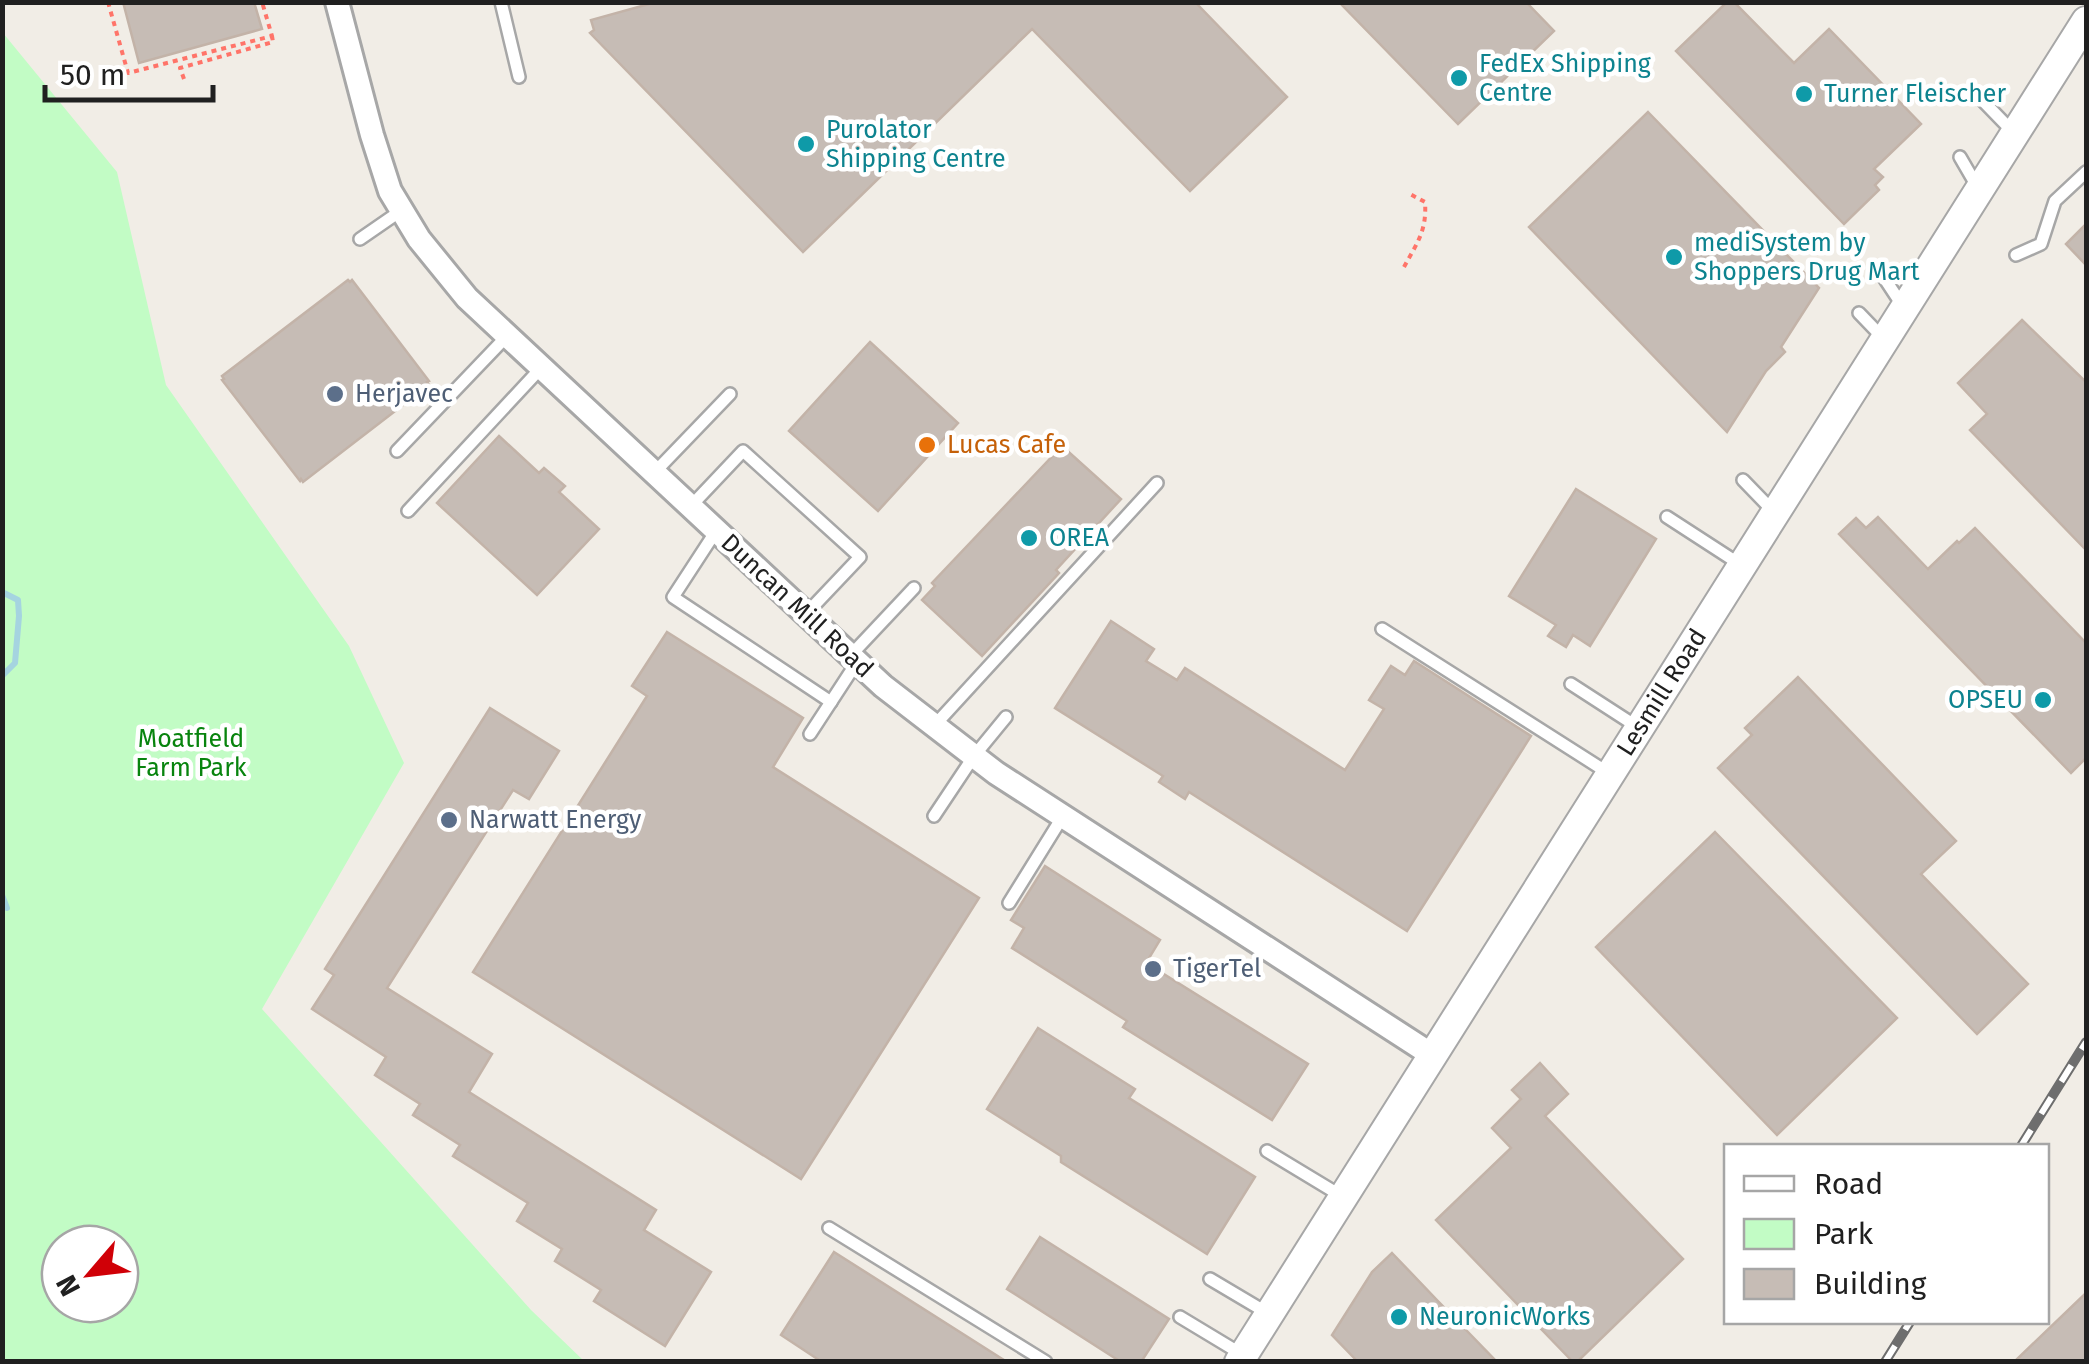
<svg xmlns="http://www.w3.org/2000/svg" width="2089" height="1364" font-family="'Fira Sans',sans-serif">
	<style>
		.park { fill: #c2fcc5; fill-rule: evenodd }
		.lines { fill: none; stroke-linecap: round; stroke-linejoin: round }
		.stream { stroke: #a5d4e0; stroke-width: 6 }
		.building { fill: #c6bcb5; stroke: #c3b3a8; stroke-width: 2.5 }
		.service-casing { stroke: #a7a7a7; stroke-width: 16 }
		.minor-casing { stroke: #a7a7a7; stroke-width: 28 }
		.tertiary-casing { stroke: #a7a7a7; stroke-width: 32 }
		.path { stroke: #ff7469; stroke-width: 4; stroke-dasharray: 5 5; stroke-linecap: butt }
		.service { stroke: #fff; stroke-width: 11 }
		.minor { stroke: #fff; stroke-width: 22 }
		.tertiary { stroke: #fff; stroke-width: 28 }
		.rail-casing { stroke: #6e6e6e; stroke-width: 10 }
		.rail { stroke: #fff; stroke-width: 6; stroke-dasharray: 19; stroke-linecap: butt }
		.culture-dot { fill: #0f9aa8; stroke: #fff; stroke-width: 4 }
		.service-dot { fill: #5c6f8a; stroke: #fff; stroke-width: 4 }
		.food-dot { fill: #e8710a; stroke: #fff; stroke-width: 4 }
		.labels { text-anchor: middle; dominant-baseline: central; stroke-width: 9; stroke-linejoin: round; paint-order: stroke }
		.culture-label { font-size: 25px; fill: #0d838f; stroke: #fff; text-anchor: start }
		.service-label { font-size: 25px; fill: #4e5e75; stroke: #fff; text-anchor: start }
		.food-label { font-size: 25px; fill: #c56008; stroke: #fff; text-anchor: start }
		.street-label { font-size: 25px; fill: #202020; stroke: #fff }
		.park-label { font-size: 25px; fill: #08840e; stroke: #fff }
	</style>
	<rect width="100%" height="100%" fill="#f1ede6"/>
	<path class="park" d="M 3,33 L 117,172 L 166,385 L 349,646 L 404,763 L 262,1009 L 531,1310 L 584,1361 L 3,1361 ZM 60,1244 L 120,1244 L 120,1304 L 60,1304 Z"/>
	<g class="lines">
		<g class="stream">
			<polyline points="2,592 18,600 19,616 15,663 2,676"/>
			<polyline points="2,895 7,908"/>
		</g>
	</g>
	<g class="building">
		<polygon points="123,2 254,2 262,29 139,63"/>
		<polygon points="656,2 1195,2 1287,97 1190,191 1032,29 803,252 590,33 594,30 591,20"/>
		<polygon points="1339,2 1526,2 1554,31 1458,124"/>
		<polygon points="1727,2 1734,2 1794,63 1829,29 1921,124 1874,169 1883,177 1875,185 1879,190 1844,224 1676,51"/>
		<polygon points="1648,112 1819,288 1781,347 1785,352 1766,371 1727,432 1529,227"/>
		<polygon points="2086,224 2086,265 2066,244"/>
		<polygon points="348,280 350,282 352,280 429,381 427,382 429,385 303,482 301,479 300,481 222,380 224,379 222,376"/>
		<polygon points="2022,320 2086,382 2086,550 1970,430 1987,414 1958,383"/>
		<polygon points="870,342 958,423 878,511 789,431"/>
		<polygon points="499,436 539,473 544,468 565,486 559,492 599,529 537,595 437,503"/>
		<polygon points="1062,446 1121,499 1056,570 1059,573 982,656 922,600 935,586 932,583"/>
		<polygon points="1576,489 1656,539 1590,646 1573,635 1566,647 1548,636 1556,625 1509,596"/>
		<polygon points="1878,517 1928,569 1957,541 1959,543 1975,528 2086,643 2086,758 2071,773 1839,534 1856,518 1866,528"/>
		<polygon points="1111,621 1154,649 1146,661 1177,680 1185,668 1345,770 1384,709 1369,700 1391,666 1405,675 1414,661 1531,736 1407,931 1189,792 1185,799 1159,782 1163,776 1055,708"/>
		<polygon points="667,632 803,718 773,767 979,898 801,1179 473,972 647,696 632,686"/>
		<polygon points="1798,677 1956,841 1921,874 2028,984 1977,1034 1718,768 1752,735 1745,728"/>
		<polygon points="490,708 559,751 529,799 513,790 387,988 492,1054 469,1092 656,1210 644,1230 711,1272 665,1346 594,1301 601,1290 555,1261 562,1249 517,1221 528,1203 453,1156 460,1145 413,1115 420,1104 375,1075 386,1057 312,1009 334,975 325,969"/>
		<polygon points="1715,832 1897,1018 1777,1135 1596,947"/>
		<polygon points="1045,866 1160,940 1149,958 1162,966 1159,971 1308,1064 1272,1120 1123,1027 1127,1021 1012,948 1024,928 1011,920"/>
		<polygon points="1038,1028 1135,1089 1129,1098 1255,1177 1207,1254 1061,1162 1061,1156 987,1109"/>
		<polygon points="1540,1063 1568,1094 1545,1116 1683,1259 1577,1362 1573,1362 1436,1220 1511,1148 1492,1128 1521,1099 1512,1090"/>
		<polygon points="1040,1237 1169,1319 1141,1362 1121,1362 1007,1289"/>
		<polygon points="834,1252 1007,1362 822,1362 781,1335"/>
		<polygon points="1392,1253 1436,1299 1497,1362 1358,1362 1332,1335 1372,1272"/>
		<polygon points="2086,1293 2086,1362 2014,1362"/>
	</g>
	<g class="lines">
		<g class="service-casing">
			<g id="service">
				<polyline points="501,2 519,77"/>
				<polyline points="1982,100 2015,134"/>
				<polyline points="1960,157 1978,188"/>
				<polyline points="360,239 402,210"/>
				<polyline points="2016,255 2041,244 2055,201 2086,172"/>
				<polyline points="1877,267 1902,305"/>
				<polyline points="1859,313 1884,339"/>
				<polyline points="397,451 507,336"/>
				<polyline points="654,473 730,394"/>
				<polyline points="1743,480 1775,513"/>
				<polyline points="690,507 743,451 860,557 806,614"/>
				<polyline points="408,511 541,368"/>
				<polyline points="1667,517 1741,565"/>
				<polyline points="716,531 673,597 831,702"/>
				<polyline points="1382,629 1610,774"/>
				<polyline points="850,656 914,588"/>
				<polyline points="1571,684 1639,728"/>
				<polyline points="934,726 1157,483"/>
				<polyline points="810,734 857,662"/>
				<polyline points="934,816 974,756 1006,717"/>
				<polyline points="1009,903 1063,816"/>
				<polyline points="1267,1151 1343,1197"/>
				<polyline points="829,1228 1046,1362"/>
				<polyline points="1210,1279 1269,1314"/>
				<polyline points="1180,1317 1243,1355"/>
			</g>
		</g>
		<g class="minor-casing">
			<polyline id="minor" points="337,2 372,135 390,191 419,239 467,298 883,686 996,773 1432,1055"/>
		</g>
		<g class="tertiary-casing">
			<g id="tertiary">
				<path id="s1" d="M 1239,1362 L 2086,21"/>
			</g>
		</g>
		<g class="path">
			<polyline points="108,2 128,73 272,36 262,2"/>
			<polyline points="184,79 180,68 273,42 272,36"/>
			<path d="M 1404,267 C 1417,243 1427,231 1425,202 L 1408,193"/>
		</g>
		<use href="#service" class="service"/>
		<use href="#minor" class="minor"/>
		<use href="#tertiary" class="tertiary"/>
		<g class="rail-casing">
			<g id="rail">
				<polyline points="2021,1146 2086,1042"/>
				<polyline points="1885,1362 1910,1322"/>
			</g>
		</g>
		<use href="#rail" class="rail"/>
	</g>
	<g class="culture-dot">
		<circle cx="1459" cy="78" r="10"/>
		<circle cx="1804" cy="94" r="10"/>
		<circle cx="806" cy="144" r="10"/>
		<circle cx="1674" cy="257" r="10"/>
		<circle cx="1029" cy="538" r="10"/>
		<circle cx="2043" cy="700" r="10"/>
		<circle cx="1399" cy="1317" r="10"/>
	</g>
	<g class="service-dot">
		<circle cx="335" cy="394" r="10"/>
		<circle cx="449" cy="820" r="10"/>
		<circle cx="1153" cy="969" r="10"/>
	</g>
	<circle class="food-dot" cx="927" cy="445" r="10"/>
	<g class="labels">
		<g class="culture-label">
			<text x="1479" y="64">FedEx Shipping<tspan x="1479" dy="29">Centre</tspan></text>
			<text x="1824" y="94">Turner Fleischer</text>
			<text x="826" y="130">Purolator<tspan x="826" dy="29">Shipping Centre</tspan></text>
			<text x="1694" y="243">mediSystem by<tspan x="1694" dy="29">Shoppers Drug Mart</tspan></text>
			<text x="1049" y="538">OREA</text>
			<text x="2023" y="700" text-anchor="end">OPSEU</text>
			<text x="1419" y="1317">NeuronicWorks</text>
		</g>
		<g class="service-label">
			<text x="355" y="394">Herjavec</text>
			<text x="469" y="820">Narwatt Energy</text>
			<text x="1173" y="969">TigerTel</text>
		</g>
		<g class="food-label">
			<text x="947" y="445">Lucas Cafe</text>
		</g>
		<g class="street-label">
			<text transform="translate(797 606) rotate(43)">Duncan Mill Road</text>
			<text stroke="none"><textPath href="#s1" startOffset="792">Lesmill Road</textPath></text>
		</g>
		<g class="park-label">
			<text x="191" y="739">Moatfield<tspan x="191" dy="29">Farm Park</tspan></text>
		</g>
	</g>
	<rect width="2089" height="1364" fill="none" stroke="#202020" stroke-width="10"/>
	<rect x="1724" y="1144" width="325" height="180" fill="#ffffff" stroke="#a6a6a6" stroke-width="2.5"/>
	<rect x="1744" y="1176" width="50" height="15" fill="#ffffff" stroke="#a6a6a6" stroke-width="2.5"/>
	<text x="1814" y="1194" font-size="30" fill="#202020">Road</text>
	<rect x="1744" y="1219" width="50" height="30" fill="#c2fcc5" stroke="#a6a6a6" stroke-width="2.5"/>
	<text x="1814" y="1244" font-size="30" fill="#202020">Park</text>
	<rect x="1744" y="1269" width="50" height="30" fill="#c6bcb5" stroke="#a6a6a6" stroke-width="2.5"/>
	<text x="1814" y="1294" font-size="30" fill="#202020">Building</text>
	<g transform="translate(90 1274) rotate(242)"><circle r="48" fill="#ffffff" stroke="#a6a6a6" stroke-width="2.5"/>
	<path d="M0-8L18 38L0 25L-18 38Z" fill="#d00007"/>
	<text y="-15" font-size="28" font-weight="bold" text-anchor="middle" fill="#202020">N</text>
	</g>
	<path d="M45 85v15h168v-15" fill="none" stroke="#202020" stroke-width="5"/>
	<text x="60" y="85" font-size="30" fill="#202020" stroke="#ffffff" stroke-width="8" paint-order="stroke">50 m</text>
</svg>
